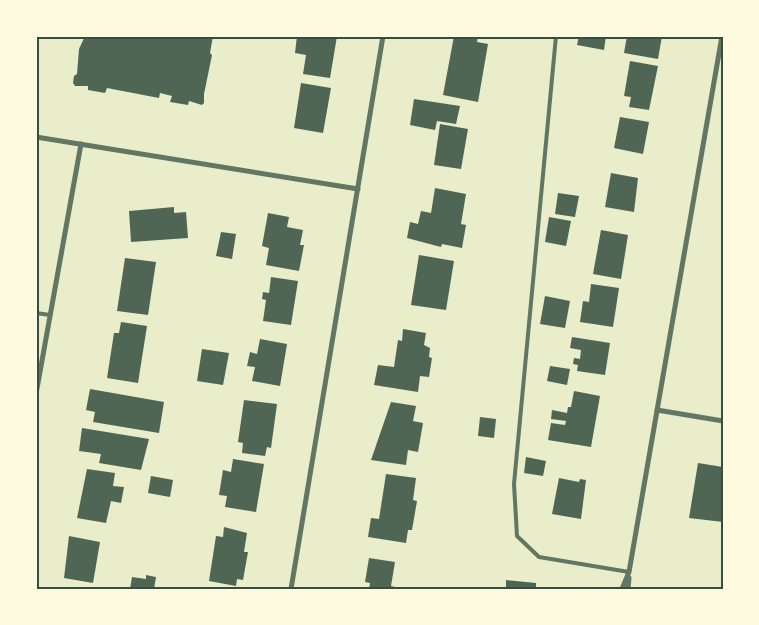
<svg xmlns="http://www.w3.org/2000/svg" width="759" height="625" font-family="'Asap Condensed',sans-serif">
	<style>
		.building { fill: #4f6655 }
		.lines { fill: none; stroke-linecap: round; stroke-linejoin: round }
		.service { stroke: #617663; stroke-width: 4 }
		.minor { stroke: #617663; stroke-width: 5 }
		.neatline { fill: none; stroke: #344e41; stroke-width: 2 }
	</style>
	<rect width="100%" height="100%" fill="#e9edc9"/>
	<g class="building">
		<polygon points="85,36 213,36 210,53 212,55 204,94 204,103 202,105 189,101 188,105 170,102 172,96 160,93 159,98 107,88 105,93 88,90 88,86 75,86 73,83 74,76 77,74 79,49"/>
		<polygon points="297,36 337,36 330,78 303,74 306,55 295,53"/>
		<polygon points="454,36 478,36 477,42 488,44 478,102 443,95"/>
		<polygon points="579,36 606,36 604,50 577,45"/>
		<polygon points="627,36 662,36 658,59 624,53"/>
		<polygon points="630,61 658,66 649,110 629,107 631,97 624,96"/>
		<polygon points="301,83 331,88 323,133 294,128"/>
		<polygon points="414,99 460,106 456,124 437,121 435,130 410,125"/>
		<polygon points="620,117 649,122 643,154 614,148"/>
		<polygon points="440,124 468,129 461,169 434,165"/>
		<polygon points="611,173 638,178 634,212 605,207"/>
		<polygon points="435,188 466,194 461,224 466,225 462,248 442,244 441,247 407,238 410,222 418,224 421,211 431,213"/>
		<polygon points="558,193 579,196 575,217 555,214"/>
		<polygon points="174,207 174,213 186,212 188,238 131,242 129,211"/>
		<polygon points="268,213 289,217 287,227 303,230 300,245 304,245 299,271 266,265 269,248 262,246"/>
		<polygon points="549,217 571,221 566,246 545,242"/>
		<polygon points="601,230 628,235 621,279 593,274"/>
		<polygon points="221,232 236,234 232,259 216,256"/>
		<polygon points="419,255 454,261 446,310 411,305"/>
		<polygon points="125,258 156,262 148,315 117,311"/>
		<polygon points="271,277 298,281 291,325 263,321 266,300 262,299 263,292 269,293"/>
		<polygon points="591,284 619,288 613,327 580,322 583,301 589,302"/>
		<polygon points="545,296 570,301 565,328 540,324"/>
		<polygon points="121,322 147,326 138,383 107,378 114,333 119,333"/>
		<polygon points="403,329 426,333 424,345 430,348 429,357 432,358 429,377 420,376 418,392 374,385 378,365 394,367 398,340 402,341"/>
		<polygon points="572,337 610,343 605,375 577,371 578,365 573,364 574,358 580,359 581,350 570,348"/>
		<polygon points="260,339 287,344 280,386 252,381 255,367 247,366 250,352 257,354"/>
		<polygon points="202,349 229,353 223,385 197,381"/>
		<polygon points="550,366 570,369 567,385 547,381"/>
		<polygon points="90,389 164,402 159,433 93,422 95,412 86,410"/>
		<polygon points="574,391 600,396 591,447 548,440 551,423 565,425 566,421 551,419 552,410 567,413 568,407 571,407"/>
		<polygon points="244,400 277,404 271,448 267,447 265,456 242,453 243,443 238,442"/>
		<polygon points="391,402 416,406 413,421 423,423 418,452 408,450 406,465 371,460"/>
		<polygon points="480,417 496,419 494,438 478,436"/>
		<polygon points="82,428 149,439 141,470 99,463 101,454 79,451"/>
		<polygon points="526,457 546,461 543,476 524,473"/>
		<polygon points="233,459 264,464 256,512 225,507 227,496 219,495 223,470 231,472"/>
		<polygon points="698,463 723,467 723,522 689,518"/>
		<polygon points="87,469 115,473 113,486 124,487 121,503 111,501 106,523 77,518"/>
		<polygon points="386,474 416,478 413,500 417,501 412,530 408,530 406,543 368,537 371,518 379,519"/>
		<polygon points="151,476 173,480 170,497 148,493"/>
		<polygon points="559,478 579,482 580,479 586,480 581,519 552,514"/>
		<polygon points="224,527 247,533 244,552 248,552 243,580 237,579 236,586 209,581 216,536 223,537"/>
		<polygon points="69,536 100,542 93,583 64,578"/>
		<polygon points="369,558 395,562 391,586 403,589 369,589 370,583 365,582"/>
		<polygon points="146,575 156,577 154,589 130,589 132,577 146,579"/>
		<polygon points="506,580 536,583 536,589 506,589"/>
	</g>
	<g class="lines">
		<g class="service">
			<polyline points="556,36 514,484 517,536 539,557 629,572"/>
			<polyline points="36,313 50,315"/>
		</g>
		<g class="minor">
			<polyline points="36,137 358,189"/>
			<polyline points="36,394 81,144"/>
			<polyline points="657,410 723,421"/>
			<polyline points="291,589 383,36"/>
			<polyline points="622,589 629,572 722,36"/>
			<polyline points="628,589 629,578"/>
		</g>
	</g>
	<rect width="759" height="625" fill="none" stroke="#fefae0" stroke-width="75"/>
	<rect x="38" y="38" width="684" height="550" class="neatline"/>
</svg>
